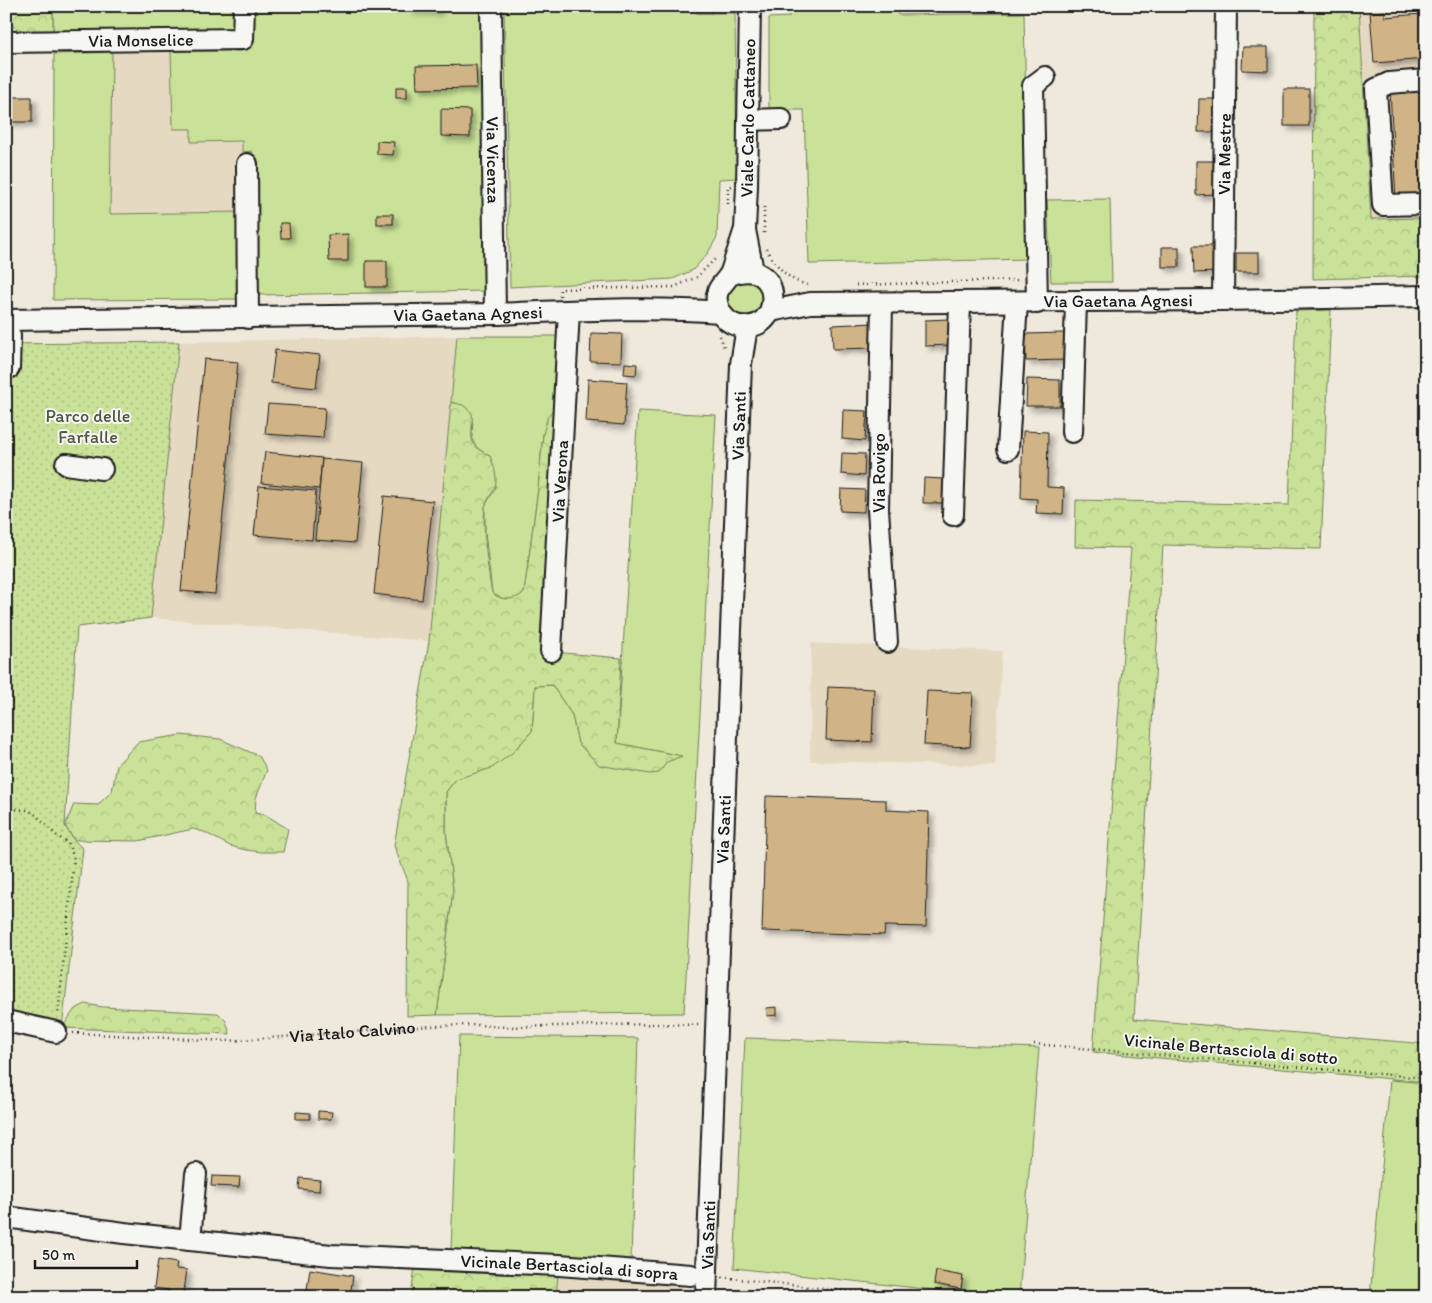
<svg xmlns="http://www.w3.org/2000/svg" width="1432" height="1303" font-family="Itim,sans-serif">
	<style>
		.built { fill: #e6d9c2 }
		.green { fill: #c9e298; stroke: #727f5a }
		.forest { fill: url(#forest-crowns); stroke: #727f5a }
		.park { fill: url(#park-dots); stroke: #727f5a }
		.building { fill: #d1b486; stroke: #1c1c1c; filter: url(#shadow) }
		.lines { fill: none; stroke-linecap: round; stroke-linejoin: round }
		.minor-casing { stroke: #1c1c1c; stroke-width: 24 }
		.path { stroke: #1c1c1c; stroke-width: 2.5; stroke-dasharray: 1 4; stroke-linecap: butt }
		.minor { stroke: #f6f6f2; stroke-width: 20 }
		.labels { text-anchor: middle; dominant-baseline: central; stroke-width: 4; stroke-linejoin: round; paint-order: stroke }
		.street-label { font-size: 18px; fill: #1c1c1c; stroke: #f6f6f2 }
		.park-label { font-size: 18px; fill: #505741; stroke: #f6f6f2 }
	</style>
	<defs>
		<pattern id="forest-crowns" width="20" height="18" patternUnits="userSpaceOnUse" patternTransform="scale(1.25)"><rect width="20" height="18" fill="#c9e298"/><path d="M2 6a3 3 0 1 1 6 0M12 15a3 3 0 1 1 6 0" fill="none" stroke="#acc182"/></pattern>
		<pattern id="park-dots" width="8" height="8" patternUnits="userSpaceOnUse" patternTransform="scale(1.25)"><rect width="8" height="8" fill="#c9e298"/><path d="M2 2h.1M6 6h.1" fill="none" stroke="#acc182" stroke-width="1.8" stroke-linecap="round"/></pattern>
		<filter id="shadow"><feDropShadow dx="4.5" dy="4.5" stdDeviation="2.5" flood-color="#0004"/></filter>
	</defs>
	<rect width="100%" height="100%" fill="#efe9dc"/>
	<filter id="ink" filterUnits="userSpaceOnUse"><feTurbulence type="fractalNoise" baseFrequency=".02" numOctaves="2"/><feDisplacementMap in="SourceGraphic" scale="10" xChannelSelector="R" yChannelSelector="G"/><feConvolveMatrix kernelMatrix="1 2 1 2 8 2 1 2 1" color-interpolation-filters="sRGB"/></filter>
	<g filter="url(#ink)">
		<g class="built">
			<polygon points="1359,6 1426,6 1426,218 1371,220"/>
			<polygon points="171,51 173,129 191,129 192,142 241,141 242,212 110,214 112,52"/>
			<polygon points="457,336 429,641 151,618 179,342"/>
			<polygon points="811,643 1002,651 995,766 810,761"/>
			<polygon points="558,1275 683,1284 682,1297 556,1297"/>
		</g>
		<g class="green">
			<polygon points="53,6 484,6 488,291 254,295 252,151 242,152 242,141 191,142 191,129 173,129 171,51 242,51 247,39 53,33"/>
			<polygon points="504,6 696,6 697,13 735,13 737,178 719,179 717,237 708,253 693,270 673,279 510,287"/>
			<polygon points="789,6 897,6 898,15 1024,13 1029,259 809,264 804,110 769,110 769,18 789,17"/>
			<polygon points="112,52 110,214 242,212 241,299 53,300 54,54"/>
			<polygon points="1110,199 1112,282 1051,282 1047,200"/>
			<path d="M 740,278 L 758,284 C 777,317 725,330 726,291 Z"/>
			<path d="M 457,336 L 557,336 L 558,403 L 543,434 L 538,489 L 524,594 C 512,601 503,601 492,593 L 485,532 L 485,506 L 496,487 L 490,456 C 473,447 470,442 473,423 L 451,402 Z"/>
			<path d="M 638,411 L 716,415 L 684,1013 L 437,1015 L 453,890 L 446,832 L 446,792 L 456,779 L 470,774 L 512,753 L 532,731 L 535,686 L 552,685 L 572,715 L 578,743 L 599,765 C 626,768 656,768 680,756 L 617,743 Z"/>
			<polygon points="459,1036 638,1038 631,1260 451,1250"/>
			<polygon points="745,1038 1039,1048 1019,1297 998,1297 734,1268"/>
			<polygon points="1390,1080 1426,1083 1426,1297 1370,1297"/>
		</g>
		<g class="forest">
			<path d="M 6,6 L 53,6 L 53,33 C 40,32 13,34 7,19 C 5,16 6,10 6,6 Z"/>
			<rect x="697" y="6" width="15" height="7"/>
			<polygon points="1314,6 1359,6 1371,219 1426,218 1426,276 1313,279"/>
			<polygon points="1331,310 1321,549 1163,545 1134,1019 1426,1044 1426,1082 1093,1052 1131,548 1075,547 1076,500 1289,505 1296,311"/>
			<path d="M 451,402 L 463,405 L 472,413 C 474,437 464,443 490,456 C 494,466 499,480 494,490 C 491,495 486,502 485,507 C 482,529 488,572 492,593 C 503,601 512,601 524,593 L 538,489 L 543,434 L 548,416 L 558,403 L 541,651 L 621,658 L 617,743 L 682,756 L 667,762 L 659,773 L 650,774 L 599,765 L 578,743 L 572,715 L 552,685 L 535,686 L 532,731 L 512,753 L 492,768 L 456,779 L 446,792 L 446,832 L 453,890 L 437,1015 L 407,1016 L 408,881 L 394,846 L 429,641 Z"/>
			<polygon points="181,735 220,739 259,756 267,770 256,798 255,813 266,815 288,829 283,852 262,852 246,850 230,846 204,832 193,829 138,841 77,840 73,838 65,826 74,804 98,805 112,791 117,765 138,742"/>
			<polygon points="85,1004 103,1007 218,1013 226,1021 230,1034 62,1028 74,1010"/>
			<polygon points="415,1266 558,1275 556,1297 411,1297"/>
		</g>
		<polygon class="park" points="179,342 151,618 77,627 65,826 73,839 83,849 62,1028 6,1017 6,344"/>
		<g class="building">
			<polygon points="409,6 438,6 438,11 409,10"/>
			<polygon points="1385,11 1385,17 1421,14 1422,18 1426,17 1426,59 1374,63 1370,12"/>
			<polygon points="1243,47 1268,47 1268,71 1242,70"/>
			<polygon points="476,65 477,88 417,89 416,66"/>
			<rect x="396" y="87" width="11" height="11"/>
			<rect x="1284" y="89" width="25" height="37"/>
			<polygon points="1426,89 1426,198 1396,200 1390,91"/>
			<polygon points="8,97 32,97 32,122 9,122"/>
			<polygon points="1199,99 1217,99 1216,132 1198,132"/>
			<polygon points="441,109 470,110 470,137 441,136"/>
			<polygon points="377,141 394,142 393,155 377,154"/>
			<polygon points="1196,161 1215,161 1216,194 1196,195"/>
			<rect x="377" y="214" width="16" height="10"/>
			<polygon points="280,223 289,223 290,238 281,238"/>
			<polygon points="348,234 348,261 329,261 328,235"/>
			<polygon points="1193,246 1215,246 1216,272 1194,273"/>
			<rect x="1162" y="247" width="17" height="20"/>
			<rect x="1236" y="253" width="23" height="19"/>
			<rect x="366" y="261" width="21" height="26"/>
			<polygon points="950,319 951,345 925,346 925,320"/>
			<polygon points="875,323 876,348 833,349 832,325"/>
			<polygon points="591,333 622,334 621,362 590,361"/>
			<polygon points="1065,333 1066,360 1026,361 1025,334"/>
			<polygon points="275,350 320,355 316,388 271,383"/>
			<polygon points="204,359 238,362 215,594 181,591"/>
			<polygon points="625,363 637,364 636,375 624,374"/>
			<polygon points="588,379 627,382 624,425 586,422"/>
			<polygon points="1027,379 1060,380 1060,406 1026,406"/>
			<polygon points="268,404 325,408 323,438 265,434"/>
			<polygon points="843,410 867,411 865,441 842,439"/>
			<polygon points="1023,431 1048,432 1047,487 1064,488 1063,514 1036,513 1037,499 1021,498"/>
			<polygon points="265,452 322,458 319,489 261,483"/>
			<polygon points="842,453 865,454 864,476 841,474"/>
			<polygon points="322,459 363,463 355,543 315,540"/>
			<polygon points="924,478 944,479 943,503 923,503"/>
			<polygon points="259,486 316,491 312,540 254,535"/>
			<polygon points="841,489 865,490 864,512 840,511"/>
			<polygon points="384,496 433,501 422,600 374,594"/>
			<polygon points="828,687 874,689 872,742 826,740"/>
			<polygon points="927,691 973,693 970,747 924,745"/>
			<polygon points="766,796 886,800 886,810 929,812 926,927 885,926 884,935 762,931"/>
			<polygon points="777,1007 777,1015 767,1016 766,1008"/>
			<polygon points="318,1111 332,1112 331,1119 318,1119"/>
			<polygon points="296,1112 310,1113 310,1119 296,1119"/>
			<polygon points="212,1176 240,1177 239,1187 211,1186"/>
			<polygon points="300,1178 320,1180 319,1191 299,1189"/>
			<polygon points="158,1260 177,1263 176,1269 187,1270 183,1297 168,1296 169,1290 154,1288"/>
			<polygon points="310,1269 353,1276 350,1297 306,1296"/>
			<polygon points="936,1271 963,1276 961,1289 934,1284"/>
		</g>
		<g class="lines">
			<g class="minor-casing">
				<g id="minor">
					<path id="s2" d="M 491,6 L 495,314"/>
					<polyline points="750,6 747,186 745,230 753,271"/>
					<path id="s3" d="M 6,42 L 243,39 L 244,6"/>
					<polyline points="1426,80 1389,83 1376,89 1383,205 1426,204"/>
					<polyline points="748,120 781,119"/>
					<polyline points="247,164 248,318"/>
					<path d="M 730,275 C 786,253 785,339 736,325 C 723,321 713,304 718,291 C 721,284 728,279 731,272 C 735,259 740,245 744,232"/>
					<path id="s4" d="M 1223,300 L 1226,6"/>
					<polyline points="1037,303 1033,86 1045,77"/>
					<polyline points="882,304 878,509 887,642"/>
					<path id="s5" d="M 771,311 L 810,303 L 1223,300 L 1426,296"/>
					<path id="s6" d="M 6,320 L 495,314 C 570,311 646,306 720,312"/>
					<polyline points="9,368 10,336"/>
					<polyline points="1072,432 1076,302"/>
					<polyline points="1008,449 1017,302"/>
					<polyline points="66,464 102,469"/>
					<polyline points="953,515 960,303"/>
					<path id="s7" d="M 551,651 L 569,311"/>
					<polyline points="6,1021 56,1032"/>
					<path id="s8" d="M 6,1217 L 124,1233 L 331,1255 L 559,1265 L 691,1275"/>
					<polyline points="190,1240 196,1174"/>
					<path id="s9" d="M 706,1297 C 717,986 730,675 741,364 L 747,327"/>
				</g>
			</g>
			<g class="path">
				<polyline points="728,204 728,187 732,186"/>
				<polyline points="764,207 764,237"/>
				<path d="M 766,249 C 776,266 790,283 811,285"/>
				<polyline points="856,285 1021,280"/>
				<polyline points="560,296 560,289 674,287 697,277 717,257"/>
				<polyline points="720,336 725,350"/>
				<polyline points="6,809 28,810 36,815 58,837 68,842 74,859 58,1015"/>
				<path id="s1" d="M 73,1033 L 227,1041 L 432,1026 L 478,1025 L 506,1027 L 656,1024 L 701,1025"/>
				<polyline points="1034,1044 1426,1078"/>
				<polyline points="722,1277 897,1297"/>
			</g>
			<use href="#minor" class="minor"/>
		</g>
	</g>
	<g class="labels">
		<g class="street-label">
			<text stroke="none"><textPath href="#s3" startOffset="135">Via Monselice</textPath></text>
			<text transform="translate(748 118) rotate(-89)">Viale Carlo Cattaneo</text>
			<text stroke="none"><textPath href="#s4" startOffset="146">Via Mestre</textPath></text>
			<text stroke="none"><textPath href="#s2" startOffset="154">Via Vicenza</textPath></text>
			<text stroke="none"><textPath href="#s5" startOffset="348">Via Gaetana Agnesi</textPath></text>
			<text stroke="none"><textPath href="#s6" startOffset="462">Via Gaetana Agnesi</textPath></text>
			<text stroke="none"><textPath href="#s9" startOffset="872">Via Santi</textPath></text>
			<text transform="translate(879 473) rotate(-90)">Via Rovigo</text>
			<text stroke="none"><textPath href="#s7" startOffset="170">Via Verona</textPath></text>
			<text stroke="none"><textPath href="#s9" startOffset="468">Via Santi</textPath></text>
			<text stroke="none"><textPath href="#s1" startOffset="280">Via Italo Calvino</textPath></text>
			<text transform="translate(1231 1049) rotate(5)">Vicinale Bertasciola di sotto</text>
			<text stroke="none"><textPath href="#s9" startOffset="62">Via Santi</textPath></text>
			<text stroke="none"><textPath href="#s8" startOffset="566">Vicinale Bertasciola di sopra</textPath></text>
		</g>
		<g class="park-label">
			<text x="88" y="416">Parco delle<tspan x="88" dy="21">Farfalle</tspan></text>
		</g>
	</g>
	<rect width="1432" height="1303" fill="none" stroke="#f6f6f2" stroke-width="25"/>
	<rect x="12" y="12" width="1407" height="1278" fill="none" stroke="#1c1c1c" stroke-width="2" filter="url(#ink)"/>
	<path d="M35 1260v8h102v-8" fill="none" stroke="#1c1c1c" stroke-width="2.5"/>
	<text x="42" y="1260" font-size="15" fill="#1c1c1c" stroke="#f6f6f2" stroke-width="4" paint-order="stroke">50 m</text>
</svg>
